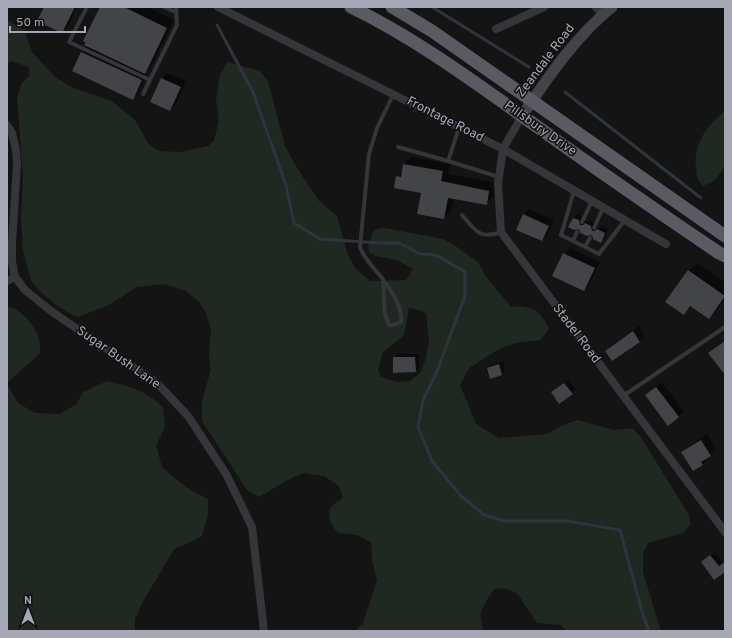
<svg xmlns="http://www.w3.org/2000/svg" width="732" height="638" font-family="Overpass,sans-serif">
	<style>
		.green { fill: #202822; fill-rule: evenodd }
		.shadow { fill: #0007 }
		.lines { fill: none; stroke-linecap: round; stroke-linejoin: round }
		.stream { stroke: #2e353d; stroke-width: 3 }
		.building { fill: #434448 }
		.service { stroke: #35353a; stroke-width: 4 }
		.minor { stroke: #35353a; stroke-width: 8 }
		.secondary { stroke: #43444a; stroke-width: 11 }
		.trunk { stroke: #595a62; stroke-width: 13 }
		.labels { text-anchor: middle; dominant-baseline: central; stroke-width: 3; stroke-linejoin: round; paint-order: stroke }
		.street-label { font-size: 13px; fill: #a6a9b5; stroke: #0f0f10 }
	</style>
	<rect width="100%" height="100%" fill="#141415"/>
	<g class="green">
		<path d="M 7,20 L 24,30 L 32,52 L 55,77 L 71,87 L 112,101 L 135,120 L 148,143 L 158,151 L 180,152 L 208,146 L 214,141 L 219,120 L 216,100 L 220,74 L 228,62 L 260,71 L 268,81 L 285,146 L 297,168 L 319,201 L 337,216 L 348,255 L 355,268 L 370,281 L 406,280 L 413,269 L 397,260 L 375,256 L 369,252 L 368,245 L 374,230 L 382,228 L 390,229 L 443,239 L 457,247 L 479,263 L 486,277 L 511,307 C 531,305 541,310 549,329 L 540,340 L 516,343 L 499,349 L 469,368 L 460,385 L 476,424 L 499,438 L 547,434 L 559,427 L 577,420 L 614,430 L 632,428 L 640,436 L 689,515 L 690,525 L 683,533 L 648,543 L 643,553 L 643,572 L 661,631 L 566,631 L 561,625 L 537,623 L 517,593 L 503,588 L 494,589 L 486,601 L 480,614 L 483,631 L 355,631 L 363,623 L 377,581 L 372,559 L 371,542 L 357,535 L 338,533 C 332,526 325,516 332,506 C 335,503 340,500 343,498 L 339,486 L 324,476 L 303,473 L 284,482 L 259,497 L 247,490 L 202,421 L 202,401 L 211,369 L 209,356 L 211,330 L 206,313 L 199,302 L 186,291 L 165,284 L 137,287 L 109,305 L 78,317 L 69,313 L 55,304 L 42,293 L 32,282 L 28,270 L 23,251 L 21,216 L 23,177 L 17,97 L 22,83 L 29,76 L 29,67 L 11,61 L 7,64 ZM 409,308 L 422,311 L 426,314 L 429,339 L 426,358 L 421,372 L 410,381 L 397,382 L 381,377 L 378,369 L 383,352 L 404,335 Z"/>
		<path d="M 725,111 L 725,166 L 715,180 L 703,186 C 696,179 697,176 696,167 C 693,143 708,125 725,111 Z"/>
		<path d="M 7,306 C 22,309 36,326 39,340 C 40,344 40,349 40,353 L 7,383 Z"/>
		<path d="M 107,381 C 130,386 146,391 163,407 L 165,427 L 156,445 L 162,467 L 177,480 L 192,491 L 208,499 L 208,515 L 202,536 L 193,541 L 174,549 L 141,605 L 135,619 L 135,631 L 7,631 L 7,384 L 18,403 L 35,413 L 60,414 L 77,404 L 82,393 Z"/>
	</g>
	<g class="shadow">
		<polygon points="45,7 77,7 68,26 62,32"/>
		<polygon points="101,7 148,7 174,20 152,65 144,73 147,74 138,93 132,98 74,71 82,52 88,46"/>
		<polygon points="167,73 186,81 176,104 170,110 161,79"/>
		<polygon points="412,157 450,164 448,174 497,183 494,196 486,204 454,198 451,210 444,218 422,192 397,177 403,171 404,164"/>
		<polygon points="529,209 554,220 548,234 542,240 524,215"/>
		<polygon points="577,214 582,217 584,221 587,222 590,220 594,223 596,228 599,228 602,226 608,229 604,238 600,242 594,236 579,228 569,227 574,218"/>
		<polygon points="570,248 600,262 589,284 583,290 564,254"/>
		<polygon points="697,263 725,282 725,298 717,310 709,318 692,306 684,314 667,302 689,270"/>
		<polygon points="639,326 645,336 640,341 613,360 606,351 612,345"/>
		<polygon points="398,354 419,354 419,368 415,371 394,358"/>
		<polygon points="503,361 505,371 501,375 488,368 492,365"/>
		<polygon points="568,380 576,390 572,393 556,389"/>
		<polygon points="662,382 684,411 678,417 646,395"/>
		<polygon points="707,434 716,449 707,457 708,459 702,465 682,452 688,447"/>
		<polygon points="715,552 723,563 725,562 725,571 706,559"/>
	</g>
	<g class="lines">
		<g class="stream">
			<polyline points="432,7 529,67"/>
			<polyline points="217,25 253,92 286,185 294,223 320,239 380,243 399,243 420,254 436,255 465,272 465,296 436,374 423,400 418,427 432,461 461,496 484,515 505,521 567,521 620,530 643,615 649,631"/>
			<polyline points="565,92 701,198"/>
		</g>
	</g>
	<g class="building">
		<polygon points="44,7 75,7 62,33 37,21"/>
		<polygon points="100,7 124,7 167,28 145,74 84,45 86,43 83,41"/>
		<polygon points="81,52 142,80 133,100 72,71"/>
		<polygon points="161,78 181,87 170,111 150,102"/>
		<polygon points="403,164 443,171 441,181 489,191 487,205 448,198 444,219 417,214 421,193 394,188 396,176 401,177"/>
		<polygon points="523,214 549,226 542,241 516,230"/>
		<polygon points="573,218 579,220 580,225 583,225 585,223 591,226 592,231 595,231 597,229 605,233 601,243 593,239 593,237 591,235 587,236 580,233 579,229 574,230 568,227"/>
		<polygon points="563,253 595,268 584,291 552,276"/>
		<polygon points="688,270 725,296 709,319 690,306 684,315 665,302"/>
		<polygon points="633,331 640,342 612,361 605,351"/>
		<polygon points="725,341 725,375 708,353"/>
		<polygon points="393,357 415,357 416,372 393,373"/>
		<polygon points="499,364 502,375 490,379 487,368"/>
		<polygon points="564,383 573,394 559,404 551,392"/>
		<polygon points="656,387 679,417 668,426 645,395"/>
		<polygon points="701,440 711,456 701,462 703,465 693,471 681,452"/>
		<polygon points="710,555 719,566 725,562 725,572 714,580 701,562"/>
	</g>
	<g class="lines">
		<g class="service">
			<polyline points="87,7 69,42 150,80"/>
			<polyline points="164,7 176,12"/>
			<polyline points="143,94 177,25 176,7"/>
			<polyline points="398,147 448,161 459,128"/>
			<polyline points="448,161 499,177"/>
			<polyline points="574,191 561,235 599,254 625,220"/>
			<path d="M 462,215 C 475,230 479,240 501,232"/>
			<polyline points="582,222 592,201"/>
			<polyline points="594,228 603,208"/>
			<polyline points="573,241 577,232"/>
			<polyline points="585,247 590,238"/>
			<path d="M 383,280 L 385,314 L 389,325 L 393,325 L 401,322 C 403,316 400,310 398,304 C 394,295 388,286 382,278 C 374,268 364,259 360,247 L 369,154 L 377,128 L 393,95"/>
			<polyline points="623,396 725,327"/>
		</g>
		<g class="minor">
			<polyline points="218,7 503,149 666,244"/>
			<polyline points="596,7 603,15"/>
			<polyline points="496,29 544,7"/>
			<polyline points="522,116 503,149 498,184 501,232 725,532"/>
			<polyline points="7,125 12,133 16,150 17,164 12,242 12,261 15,277 25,290 51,311 158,384 188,416 226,474 252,527 264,631"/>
			<polyline points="7,281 15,277"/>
		</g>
		<path class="secondary" d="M 522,116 C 548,77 576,36 612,7"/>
		<g class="trunk">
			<path d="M 351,7 C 419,40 481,87 542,130 C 600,172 660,213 719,253 L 725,256"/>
			<polyline points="392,7 432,31 725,236"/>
		</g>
	</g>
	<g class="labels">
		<g class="street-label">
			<text transform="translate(546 61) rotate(-53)">Zeandale Road</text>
			<text transform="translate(445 120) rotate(27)">Frontage Road</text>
			<text transform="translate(540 129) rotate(35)">Pillsbury Drive</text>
			<text transform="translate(576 334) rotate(53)">Stadel Road</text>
			<text transform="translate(118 358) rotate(35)">Sugar Bush Lane</text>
		</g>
	</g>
	<rect width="732" height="638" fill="none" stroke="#a6a9b5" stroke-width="16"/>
	<g transform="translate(28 610)" stroke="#0f0f10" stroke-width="3" paint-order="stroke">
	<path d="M0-3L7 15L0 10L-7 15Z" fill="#a6a9b5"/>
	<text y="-6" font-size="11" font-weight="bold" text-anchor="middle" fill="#a6a9b5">N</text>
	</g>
	<path d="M10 26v6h75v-6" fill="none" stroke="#a6a9b5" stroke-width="2"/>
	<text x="16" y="26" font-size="12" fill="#a6a9b5" stroke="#0f0f10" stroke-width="3" paint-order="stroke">50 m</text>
</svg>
